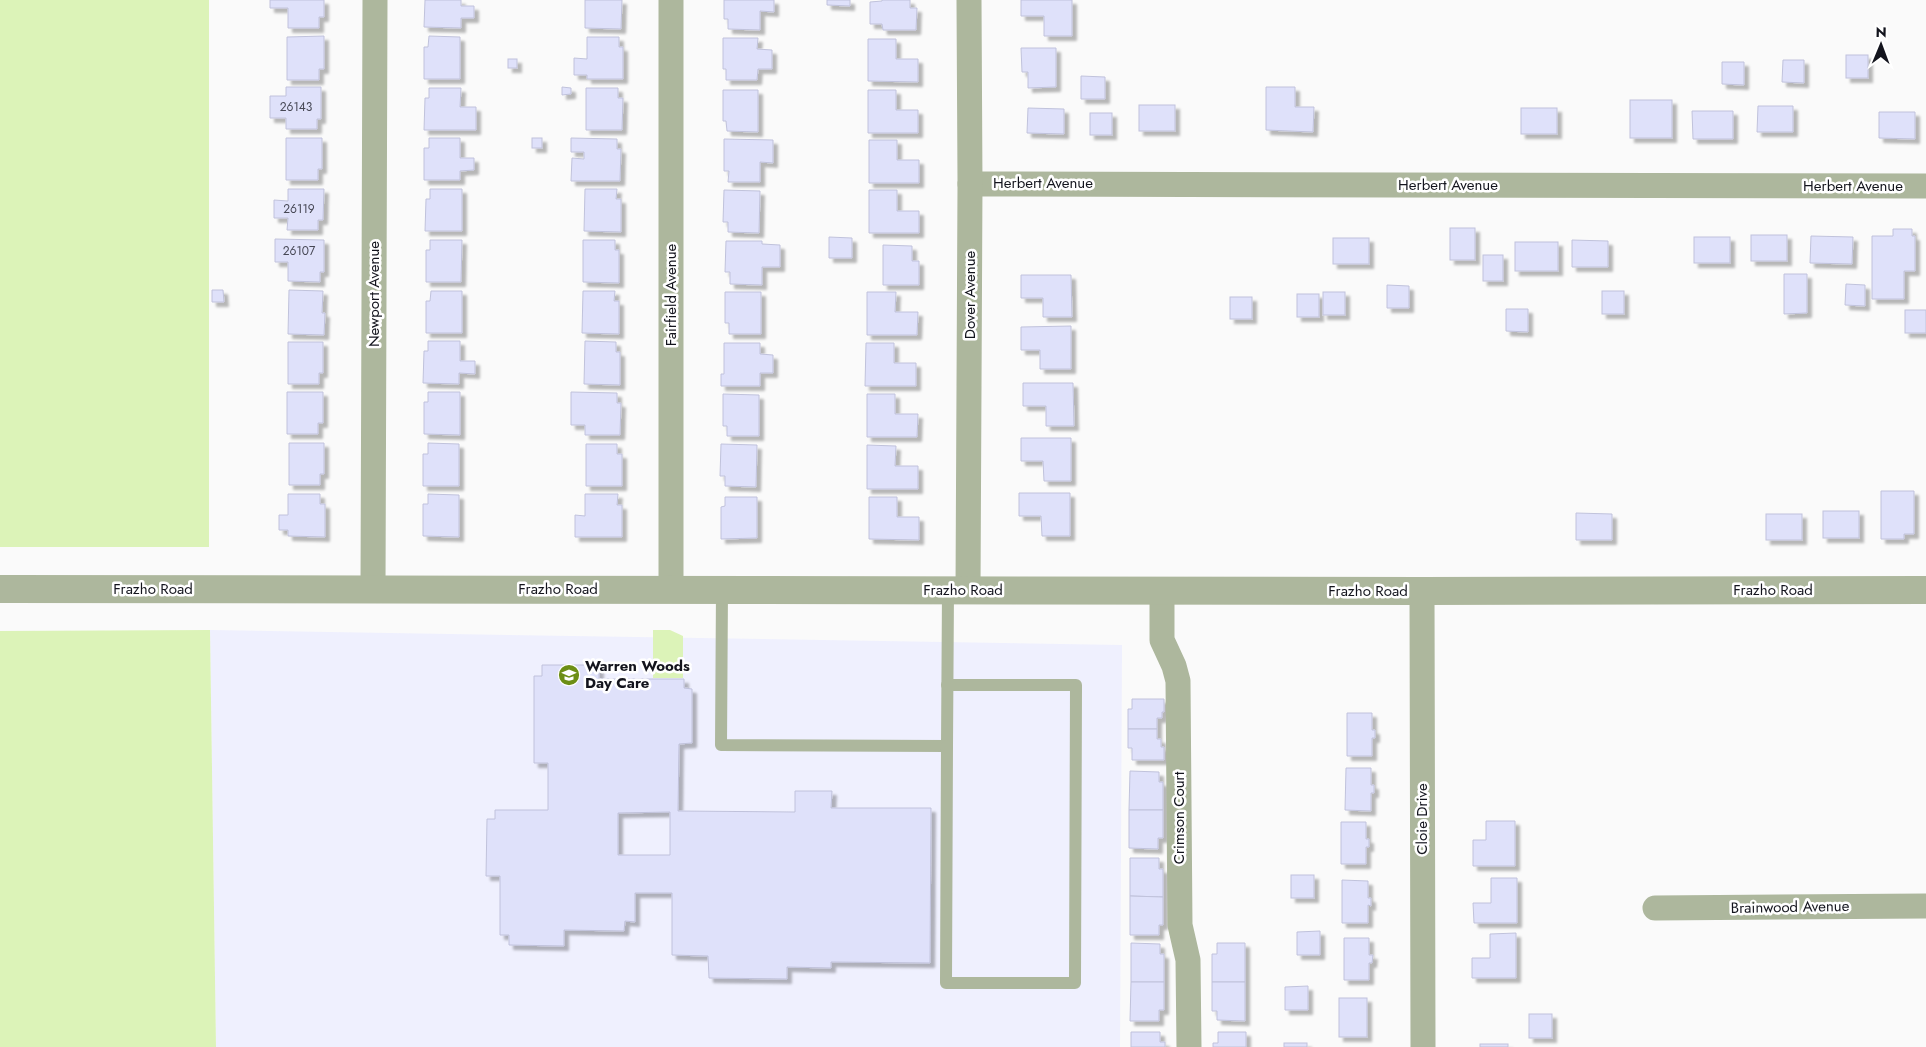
<svg xmlns="http://www.w3.org/2000/svg" width="1926" height="1047" font-family="Jost,sans-serif">
	<style>
		.built { fill: #eff0fe }
		.green { fill: #dcf3b8 }
		.building { fill: #dfe1fa; stroke: #c0c2db; fill-rule: evenodd; filter: url(#shadow) }
		.lines { fill: none; stroke-linecap: round; stroke-linejoin: round }
		.service { stroke: #adb79d; stroke-width: 12 }
		.minor { stroke: #adb79d; stroke-width: 25 }
		.tertiary { stroke: #adb79d; stroke-width: 28 }
		.labels { text-anchor: middle; dominant-baseline: central; stroke-width: 5; stroke-linejoin: round; paint-order: stroke }
		.number-label { font-size: 12px; fill: #464754 }
		.street-label { font-size: 15px; fill: #13141d; stroke: #fff }
		.poi-label { font-size: 15px; font-weight: bold; fill: #13141d; stroke: #fff; text-anchor: start }
	</style>
	<defs>
		<filter id="shadow"><feDropShadow dx="4.5" dy="4.5" stdDeviation="1" flood-color="#0004"/></filter>
	</defs>
	<rect width="100%" height="100%" fill="#fafafa"/>
	<polygon class="built" points="210,630 1122,645 1120,1047 216,1047"/>
	<g class="green">
		<rect x="0" y="0" width="209" height="547"/>
		<polygon points="210,630 216,1047 0,1047 0,631"/>
		<polygon points="653,630 670,630 683,636 683,678 653,678"/>
	</g>
	<g class="building">
		<polygon points="270,0 324,0 324,17 319,17 319,28 288,28 288,8 270,8"/>
		<polygon points="425,0 461,0 461,6 474,6 474,18 461,18 461,28 424,27"/>
		<polygon points="585,0 622,0 621,29 585,28"/>
		<polygon points="724,0 774,0 774,12 760,11 760,30 728,29 728,19 724,19"/>
		<polygon points="827,0 850,0 850,6 827,5"/>
		<polygon points="882,0 910,0 910,8 917,8 916,30 883,30 882,24 870,24 870,2 882,1"/>
		<polygon points="1021,0 1072,0 1072,36 1044,36 1044,16 1021,16"/>
		<polygon points="324,36 324,69 319,69 319,80 287,80 287,37"/>
		<polygon points="429,36 460,37 460,79 424,79 424,47 428,47"/>
		<polygon points="587,37 619,37 619,47 623,47 623,79 587,79 587,75 574,75 574,58 587,59"/>
		<polygon points="723,38 758,38 757,49 772,50 772,69 758,69 757,80 726,80 726,69 723,69"/>
		<polygon points="868,39 896,39 896,59 918,59 918,82 868,81"/>
		<polygon points="1021,48 1056,48 1056,87 1028,88 1028,72 1022,72"/>
		<rect x="1846" y="55" width="22" height="23"/>
		<rect x="508" y="59" width="9" height="9"/>
		<polygon points="1783,60 1804,60 1804,83 1782,82"/>
		<polygon points="1722,62 1744,62 1744,85 1722,84"/>
		<polygon points="1081,76 1105,77 1105,99 1081,99"/>
		<polygon points="286,87 321,87 321,119 317,119 317,129 286,129 286,118 270,118 270,96 286,96"/>
		<polygon points="562,87 571,88 571,94 562,95"/>
		<polygon points="1266,87 1295,87 1295,107 1314,107 1313,132 1266,130"/>
		<polygon points="429,88 461,88 460,107 476,107 476,130 424,130 425,98 429,98"/>
		<polygon points="586,88 618,88 618,98 623,98 622,130 586,130"/>
		<polygon points="723,90 758,90 758,132 727,131 726,121 723,121"/>
		<polygon points="868,90 896,90 896,110 918,110 918,133 868,133"/>
		<rect x="1630" y="100" width="42" height="38"/>
		<rect x="1139" y="105" width="36" height="26"/>
		<polygon points="1758,106 1793,106 1793,132 1757,132"/>
		<polygon points="1028,108 1064,109 1064,134 1027,133"/>
		<rect x="1521" y="108" width="36" height="26"/>
		<polygon points="1692,111 1733,111 1733,139 1693,139"/>
		<polygon points="1879,112 1915,112 1915,139 1879,138"/>
		<rect x="1090" y="113" width="22" height="22"/>
		<polygon points="286,138 322,138 322,169 318,169 318,180 286,180"/>
		<polygon points="429,138 460,138 460,158 474,158 474,170 460,171 460,180 424,180 424,148 429,148"/>
		<rect x="532" y="138" width="10" height="10"/>
		<polygon points="571,138 617,139 617,149 621,149 620,181 571,181 572,158 584,159 584,152 571,152"/>
		<polygon points="724,139 773,140 773,163 760,162 760,182 728,182 729,171 724,171"/>
		<polygon points="869,140 897,140 897,160 919,160 919,183 869,183"/>
		<polygon points="288,189 324,189 323,220 318,220 318,230 287,230 288,218 274,218 274,200 288,201"/>
		<polygon points="430,189 462,189 462,231 425,231 426,199 430,199"/>
		<polygon points="585,189 617,189 616,199 621,199 621,232 584,231"/>
		<polygon points="724,190 760,191 759,233 728,232 728,222 723,222"/>
		<polygon points="869,190 897,190 897,211 919,211 919,233 869,233"/>
		<rect x="1450" y="228" width="25" height="32"/>
		<polygon points="1893,229 1912,229 1912,236 1915,236 1915,271 1904,271 1904,299 1872,299 1872,236 1893,236"/>
		<rect x="1751" y="235" width="36" height="26"/>
		<polygon points="1811,236 1853,237 1852,264 1810,263"/>
		<polygon points="829,237 852,238 852,258 829,258"/>
		<rect x="1694" y="237" width="36" height="26"/>
		<rect x="1333" y="238" width="36" height="26"/>
		<polygon points="275,239 324,240 324,272 320,272 320,282 288,281 288,262 275,262"/>
		<polygon points="430,240 462,240 461,282 426,282 426,250 430,250"/>
		<polygon points="583,240 615,240 615,250 619,250 619,283 583,282"/>
		<polygon points="1572,240 1608,241 1608,267 1572,267"/>
		<polygon points="726,241 762,241 762,244 780,245 780,267 762,267 762,285 730,284 730,272 725,272"/>
		<rect x="1515" y="242" width="43" height="29"/>
		<polygon points="883,245 912,246 912,261 919,261 919,285 883,285"/>
		<rect x="1483" y="255" width="20" height="26"/>
		<polygon points="1784,274 1807,274 1807,313 1784,314"/>
		<polygon points="1021,275 1071,275 1072,317 1043,317 1043,298 1021,298"/>
		<polygon points="1846,284 1865,285 1865,306 1845,305"/>
		<polygon points="1387,285 1409,286 1409,308 1387,308"/>
		<polygon points="212,290 223,290 224,302 212,302"/>
		<polygon points="289,290 323,291 322,313 325,313 324,335 288,334"/>
		<polygon points="431,291 462,291 462,333 426,333 426,301 430,301"/>
		<polygon points="583,291 615,291 614,301 619,301 619,334 582,333"/>
		<rect x="1602" y="291" width="22" height="23"/>
		<polygon points="725,292 761,292 761,334 729,334 729,323 725,323"/>
		<polygon points="867,292 896,292 895,312 918,312 917,335 867,335"/>
		<rect x="1323" y="292" width="22" height="23"/>
		<rect x="1297" y="294" width="22" height="23"/>
		<rect x="1230" y="297" width="22" height="22"/>
		<polygon points="1506,309 1528,309 1528,332 1506,331"/>
		<rect x="1905" y="310" width="21" height="23"/>
		<polygon points="1071,326 1071,369 1040,369 1040,350 1021,350 1021,327"/>
		<polygon points="428,341 460,341 460,361 475,361 475,374 459,373 459,384 423,383 424,351 428,351"/>
		<polygon points="585,341 616,342 616,352 620,352 620,385 584,384"/>
		<polygon points="288,342 323,342 323,373 319,373 319,384 288,384"/>
		<polygon points="724,343 760,343 760,354 773,355 773,373 760,373 760,386 721,386 721,374 724,374"/>
		<polygon points="866,343 894,343 894,363 916,363 916,386 865,386"/>
		<polygon points="1023,383 1073,383 1074,426 1046,426 1046,406 1023,406"/>
		<polygon points="287,392 323,392 323,423 318,423 318,434 287,434"/>
		<polygon points="428,392 460,392 460,435 424,434 424,402 428,402"/>
		<polygon points="571,392 617,393 617,403 621,403 620,435 585,435 585,425 571,425"/>
		<polygon points="723,394 759,395 759,436 727,436 727,426 723,426"/>
		<polygon points="867,394 895,394 895,414 918,414 917,437 867,437"/>
		<polygon points="1021,438 1071,438 1071,481 1044,481 1043,461 1021,461"/>
		<polygon points="289,443 324,443 324,474 320,474 320,485 289,485"/>
		<polygon points="428,443 459,444 459,486 423,486 423,454 428,454"/>
		<polygon points="586,444 617,444 617,454 622,454 622,486 586,486"/>
		<polygon points="721,444 757,445 756,487 725,486 725,476 720,476"/>
		<polygon points="867,445 896,446 895,466 918,466 918,489 867,489"/>
		<polygon points="1881,491 1914,491 1914,534 1904,534 1904,539 1881,539"/>
		<polygon points="1019,493 1070,493 1070,536 1042,536 1041,516 1019,516"/>
		<polygon points="288,494 320,494 320,504 325,504 325,537 288,536 288,530 279,530 279,515 288,515"/>
		<polygon points="428,494 459,495 459,537 423,536 423,504 428,504"/>
		<polygon points="585,494 618,494 617,505 622,505 622,537 575,537 575,515 585,516"/>
		<polygon points="725,497 757,497 757,538 721,539 721,507 725,506"/>
		<polygon points="869,497 897,497 897,517 919,517 919,540 869,539"/>
		<rect x="1823" y="511" width="36" height="27"/>
		<polygon points="1576,513 1612,514 1612,540 1576,540"/>
		<rect x="1766" y="514" width="36" height="26"/>
		<path d="M 542,665 L 599,665 L 599,679 L 684,679 L 684,688 L 692,689 L 692,743 L 679,744 L 678,811 L 795,812 L 795,791 L 832,791 L 831,808 L 931,808 L 930,963 L 831,962 L 831,968 L 787,967 L 787,979 L 709,978 L 708,956 L 672,955 L 672,893 L 635,893 L 635,922 L 625,921 L 624,931 L 564,930 L 564,946 L 509,945 L 509,935 L 500,935 L 500,876 L 486,876 L 487,819 L 495,819 L 495,810 L 548,810 L 548,763 L 534,763 L 534,676 L 542,676 ZM 670,812 L 670,855 L 618,855 L 618,813 Z"/>
		<polygon points="1132,699 1164,699 1164,712 1162,712 1162,718 1157,718 1157,729 1128,729 1128,709 1132,709"/>
		<polygon points="1347,713 1372,713 1372,730 1375,730 1375,738 1372,738 1372,756 1347,756"/>
		<polygon points="1128,729 1157,729 1157,739 1161,739 1161,747 1164,747 1164,760 1132,760 1132,748 1128,748"/>
		<polygon points="1346,768 1371,768 1371,785 1374,785 1374,793 1371,793 1371,811 1345,810"/>
		<polygon points="1130,771 1159,772 1159,782 1163,782 1163,810 1129,810"/>
		<polygon points="1129,810 1163,810 1163,838 1158,838 1158,849 1129,848"/>
		<polygon points="1486,821 1515,821 1515,866 1473,866 1473,840 1486,840"/>
		<polygon points="1341,822 1366,822 1366,839 1369,839 1369,847 1366,847 1366,864 1341,864"/>
		<polygon points="1130,858 1159,858 1159,869 1163,869 1163,897 1130,896"/>
		<rect x="1291" y="875" width="23" height="23"/>
		<polygon points="1491,878 1517,878 1517,923 1474,923 1473,903 1491,903"/>
		<polygon points="1342,880 1368,881 1368,898 1371,898 1371,906 1368,905 1368,923 1342,923"/>
		<polygon points="1130,896 1163,897 1163,925 1159,925 1159,935 1130,935"/>
		<polygon points="1320,931 1320,955 1297,955 1297,932"/>
		<polygon points="1516,933 1516,978 1472,978 1472,958 1490,958 1490,934"/>
		<polygon points="1344,938 1369,938 1369,955 1373,955 1372,963 1369,963 1369,980 1344,980"/>
		<polygon points="1131,943 1160,944 1160,954 1164,954 1164,982 1131,982"/>
		<polygon points="1217,943 1245,943 1245,982 1212,982 1212,954 1217,954"/>
		<polygon points="1131,982 1164,982 1164,1010 1159,1010 1159,1021 1130,1021"/>
		<polygon points="1212,982 1245,982 1245,1021 1217,1020 1217,1011 1212,1011"/>
		<polygon points="1308,986 1308,1010 1285,1010 1285,987"/>
		<rect x="1339" y="998" width="28" height="39"/>
		<rect x="1529" y="1014" width="23" height="24"/>
		<polygon points="1131,1032 1160,1032 1160,1042 1165,1042 1165,1047 1131,1047"/>
		<polygon points="1218,1032 1246,1032 1246,1047 1213,1047 1213,1043 1218,1043"/>
		<rect x="1284" y="1043" width="23" height="4"/>
		<rect x="1480" y="1044" width="28" height="3"/>
	</g>
	<g class="lines">
		<g class="service">
			<polyline points="722,589 721,745 947,746 948,590"/>
			<polyline points="947,746 946,983 1075,983 1076,685 947,685"/>
		</g>
		<g class="minor">
			<polyline points="970,184 1926,186"/>
			<polyline points="373,589 375,0"/>
			<polyline points="671,589 671,0"/>
			<polyline points="968,590 970,184 969,0"/>
			<polyline points="1162,591 1162,640 1174,666 1178,681 1180,925 1188,960 1189,1047"/>
			<polyline points="1422,591 1423,1047"/>
			<polyline points="1655,908 1926,906"/>
		</g>
		<polyline class="tertiary" points="0,589 1422,591 1926,590"/>
	</g>
	<defs>
		<g id="school-disc" transform="scale(1.125)"><circle r="9.5" fill="#6c8e15" stroke="#fff"/><path d="M0-5L7-2L0 1L-7-2ZM-4 1L0 2.5L4 1V4Q0 6-4 4Z" fill="#fff"/></g>
	</defs>
	<g fill-rule="evenodd">
		<use href="#school-disc" x="569" y="675"/>
	</g>
	<g class="labels">
		<g class="number-label">
			<text x="296" y="107">26143</text>
			<text x="299" y="209">26119</text>
			<text x="299" y="251">26107</text>
		</g>
		<g class="street-label">
			<text x="1043" y="183">Herbert Avenue</text>
			<text x="1448" y="185">Herbert Avenue</text>
			<text x="1853" y="186">Herbert Avenue</text>
			<text transform="translate(374 294) rotate(-90)">Newport Avenue</text>
			<text transform="translate(671 295) rotate(-90)">Fairfield Avenue</text>
			<text transform="translate(970 295) rotate(-90)">Dover Avenue</text>
			<text x="153" y="589">Frazho Road</text>
			<text x="558" y="589">Frazho Road</text>
			<text x="963" y="590">Frazho Road</text>
			<text x="1773" y="590">Frazho Road</text>
			<text x="1368" y="591">Frazho Road</text>
			<text transform="translate(1179 818) rotate(-90)">Crimson Court</text>
			<text transform="translate(1422 819) rotate(-90)">Cloie Drive</text>
			<text transform="translate(1790 907) rotate(-1)">Brainwood Avenue</text>
		</g>
		<g class="poi-label">
			<text x="585" y="666">Warren Woods<tspan x="585" dy="17">Day Care</tspan></text>
		</g>
	</g>
	<g transform="translate(1881 45) rotate(1)" stroke="#ffffff" stroke-width="4" paint-order="stroke">
	<path d="M0-4L9 19L0 12L-9 19Z" fill="#13141d"/>
	<text y="-8" font-size="14" font-weight="bold" text-anchor="middle" fill="#13141d">N</text>
	</g>
</svg>
